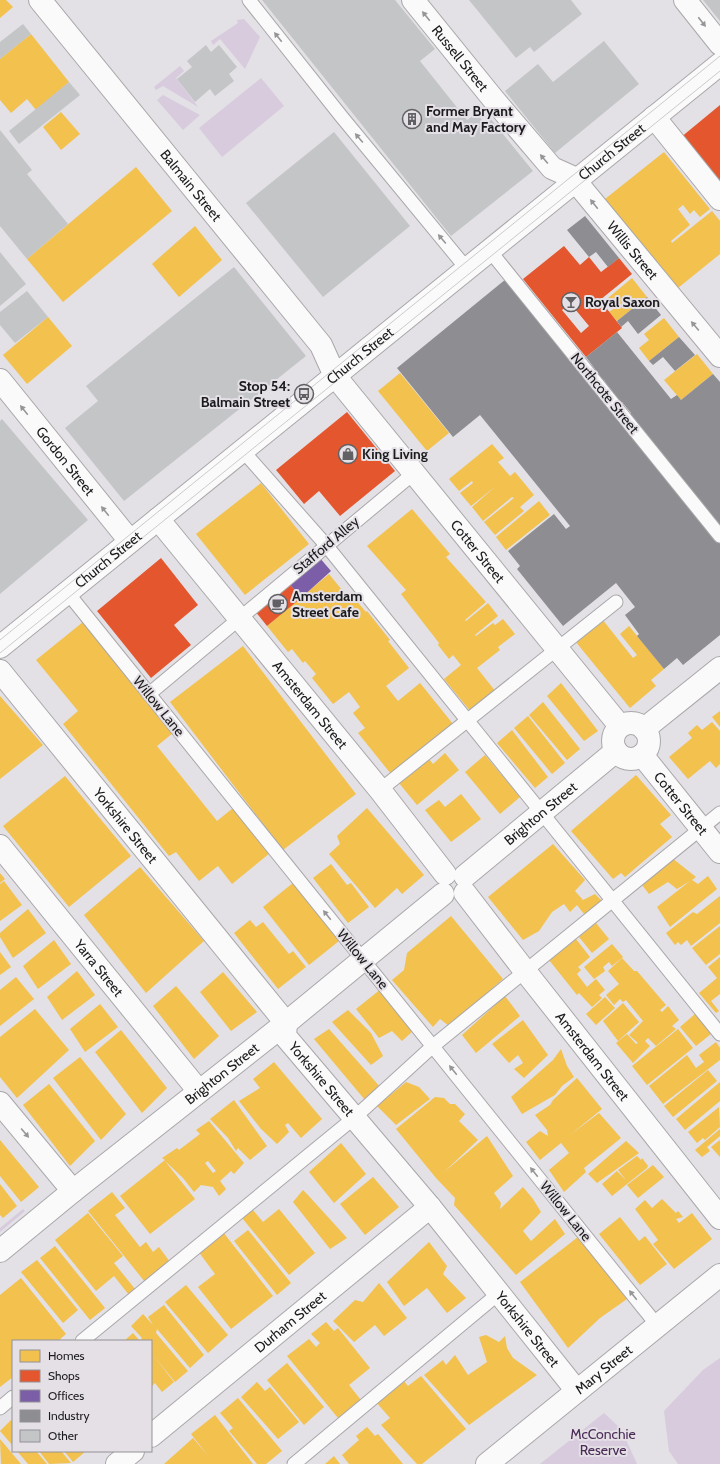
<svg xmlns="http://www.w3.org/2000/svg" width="720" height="1464" font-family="Cabin,sans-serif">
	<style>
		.green { fill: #d7cbdd }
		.homes { fill: #f2c14e; fill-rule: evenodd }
		.shops { fill: #e4572e; fill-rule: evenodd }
		.offices { fill: #7b5ea7 }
		.industry { fill: #8d8d92 }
		.building { fill: #c4c5c6 }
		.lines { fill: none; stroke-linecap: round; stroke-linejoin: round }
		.lane-casing { stroke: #a9a7aa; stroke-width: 15 }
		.street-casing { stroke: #a9a7aa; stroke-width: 24 }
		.secondary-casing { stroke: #a9a7aa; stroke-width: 24 }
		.lane { stroke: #fbfafb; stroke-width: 13 }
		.street { stroke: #fbfafb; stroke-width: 22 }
		.secondary { stroke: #fbfafb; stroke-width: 22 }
		.tram { stroke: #cbcbcc; stroke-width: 1 }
		.oneway { fill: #969597 }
		.labels { text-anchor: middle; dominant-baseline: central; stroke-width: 4; stroke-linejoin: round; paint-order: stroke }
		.street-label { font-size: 14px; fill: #1b1a1c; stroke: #e4e0e6 }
		.poi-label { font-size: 14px; font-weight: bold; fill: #1b1a1c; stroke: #e4e0e6; text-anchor: start }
		.park-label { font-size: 14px; fill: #4a2c57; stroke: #e4e0e6 }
	</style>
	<rect width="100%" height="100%" fill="#e3e1e5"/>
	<g class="green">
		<polygon points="244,19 260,37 245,69 220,39 213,45 211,41 238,23 237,20"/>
		<polygon points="180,66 184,71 176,78 198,107 163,86 156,90 154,87"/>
		<polygon points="261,78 284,106 222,157 199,128"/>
		<polygon points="163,95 200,115 183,130 157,100"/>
		<polygon points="23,1209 25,1211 0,1232 0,1228"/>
		<polygon points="720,1358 720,1464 678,1464 669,1451 664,1411 703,1370"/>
		<polygon points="604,1413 621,1429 637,1464 540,1464"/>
	</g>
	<g class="homes">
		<polygon points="0,0 6,0 13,7 0,18"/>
		<polygon points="31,34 69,82 36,110 27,99 11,113 0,100 0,59"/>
		<polygon points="61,112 80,134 61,150 43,127"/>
		<polygon points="664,152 710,209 700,217 694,210 690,214 683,205 678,209 690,225 671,241 672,243 712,211 720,221 720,254 673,292 600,203"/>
		<polygon points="136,167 172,211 63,302 27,259"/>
		<polygon points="195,226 222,260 179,297 152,264"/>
		<polygon points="632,278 647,297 617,321 609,312 616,307 608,298"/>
		<polygon points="48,317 72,346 27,384 3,355"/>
		<polygon points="664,318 679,337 649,361 639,348 649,340 644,334"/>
		<polygon points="697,354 713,374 681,400 664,380"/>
		<polygon points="400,373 449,433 427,451 378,391"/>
		<polygon points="492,444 504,458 498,462 510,476 515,472 534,495 520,507 524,511 495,535 484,522 514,498 512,497 483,521 472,507 496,486 471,506 460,493 473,483 472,481 459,491 449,479"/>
		<polygon points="261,483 309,544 245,595 196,534"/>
		<polygon points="539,501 550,515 506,550 496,537"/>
		<polygon points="412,509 450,554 446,557 486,602 465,620 466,621 488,603 498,616 475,635 476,636 493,623 495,625 503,619 515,634 498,647 500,650 477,668 496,692 471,712 444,679 461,665 453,655 449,659 438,645 439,643 401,594 406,590 367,546"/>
		<polygon points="329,574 351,601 354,598 366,612 367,611 390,640 388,641 409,668 386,686 398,701 420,683 453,724 391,774 358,733 365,728 353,713 360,707 349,692 333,704 312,678 316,674 305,661 303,663 292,649 288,652 267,626"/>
		<polygon points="602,619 633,658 637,655 620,634 629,626 664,669 651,680 656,686 630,708 575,641"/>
		<polygon points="83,622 173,733 157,746 217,821 233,808 270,853 232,884 218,866 199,881 176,852 169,856 63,724 78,711 36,660"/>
		<polygon points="243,646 356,794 283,850 170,702"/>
		<polygon points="561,683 598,731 584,741 547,696"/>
		<polygon points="0,696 43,745 0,779"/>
		<polygon points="543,702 580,749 567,760 529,715"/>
		<polygon points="720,711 720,727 712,717"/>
		<polygon points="528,716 565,763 552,774 514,728"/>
		<polygon points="712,722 720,731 720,764 716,768 710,761 688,779 669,757 692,738 688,733 697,725 702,730"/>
		<polygon points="512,730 548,777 535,788 497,743"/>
		<polygon points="445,753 459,770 417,805 399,783 429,759 433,764"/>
		<polygon points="485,755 520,797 500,814 465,772"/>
		<polygon points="636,775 671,815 660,824 672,837 625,877 621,873 613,879 571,831"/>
		<polygon points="65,776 131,856 69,907 3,826"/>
		<polygon points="461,794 481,819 451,842 425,810 439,800 445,807"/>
		<polygon points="367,808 424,875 402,894 397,888 375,908 329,854 340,844 337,836"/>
		<polygon points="553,844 585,880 575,891 583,900 595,894 604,903 584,914 577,905 570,912 564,904 552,912 539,931 523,940 488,897"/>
		<polygon points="672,858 696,877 692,880 698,884 708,876 717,889 670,927 657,907 690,881 677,889 668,882 649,894 642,885"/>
		<polygon points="331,864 347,885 351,883 369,907 348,923 313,878"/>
		<polygon points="140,867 204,941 146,993 84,915"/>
		<polygon points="0,873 5,879 0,883"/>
		<polygon points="4,881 22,905 0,921 0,884"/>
		<polygon points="293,883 339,941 309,965 263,907"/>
		<polygon points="720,896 720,923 691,946 687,940 681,945 678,942 675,945 666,933 693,912 697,914"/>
		<polygon points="28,909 46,933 13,958 0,937 0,933"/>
		<polygon points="451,916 503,979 449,1026 440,1019 433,1027 392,980 404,970 407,953"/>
		<polygon points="250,920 256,927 263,922 289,954 293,951 306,967 278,989 234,933"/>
		<polygon points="596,923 609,939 592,953 579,937"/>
		<polygon points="720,926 720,954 706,965 692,948"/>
		<polygon points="576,939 590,957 578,967 581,970 577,974 587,987 596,979 605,990 599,995 602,998 592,1007 579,993 577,995 549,960"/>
		<polygon points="54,940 71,964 38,989 23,966"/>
		<polygon points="612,944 623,957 612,966 609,962 603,967 605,971 594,979 584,967"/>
		<polygon points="0,952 11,967 0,975"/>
		<polygon points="720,957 720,994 711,1001 719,1011 716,1013 699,993 717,978 708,967"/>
		<polygon points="622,958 634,971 637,971 666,1005 660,1010 662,1012 668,1006 679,1020 672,1026 676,1029 656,1046 648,1038 645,1041 650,1046 633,1063 616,1043 627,1034 636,1044 638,1043 629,1035 643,1021 626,1000 623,1002 620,999 614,1005 606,995 619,984 608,971"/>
		<polygon points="77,971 95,995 62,1020 47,997"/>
		<polygon points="223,972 257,1012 231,1031 200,992"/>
		<polygon points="16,977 34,999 0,1026 0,990"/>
		<polygon points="176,986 219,1036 194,1059 153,1006"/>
		<polygon points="381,989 414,1030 402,1041 392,1031 379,1038 356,1009"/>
		<polygon points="505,996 520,1016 476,1053 462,1035"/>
		<polygon points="605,997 615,1008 596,1025 586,1014"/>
		<polygon points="623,1003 639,1022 618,1041 603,1021"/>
		<polygon points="100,1004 118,1027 85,1052 70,1029"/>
		<polygon points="35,1009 69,1050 17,1098 0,1077 0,1037"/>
		<polygon points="348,1010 371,1033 383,1056 371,1065 332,1022"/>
		<polygon points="695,1014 711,1034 696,1046 680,1027"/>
		<polygon points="523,1020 548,1055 524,1078 514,1069 523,1063 518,1055 509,1063 492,1044"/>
		<polygon points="329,1029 381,1088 365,1100 314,1039"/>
		<polygon points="678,1029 693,1048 647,1085 632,1066"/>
		<polygon points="121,1030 167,1088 142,1113 95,1052"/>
		<polygon points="716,1042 720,1048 720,1060 663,1104 649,1086 687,1055 696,1068 704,1062 699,1055"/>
		<polygon points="561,1049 567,1066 574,1077 562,1086 555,1095 522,1114 511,1097 553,1060"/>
		<polygon points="80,1057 126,1114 101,1140 53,1078"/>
		<polygon points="274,1062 322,1119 301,1138 288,1123 285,1125 289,1132 277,1144 261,1129 239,1101 260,1088 253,1079"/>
		<polygon points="708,1070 717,1081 673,1117 664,1106"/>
		<polygon points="577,1078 602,1109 570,1135 599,1113 621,1138 584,1168 586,1172 564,1192 549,1170 569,1153 561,1143 540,1160 526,1142 540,1131 548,1136 547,1130 535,1115 550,1105 553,1100"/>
		<polygon points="406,1082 419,1087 430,1099 396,1125 377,1106"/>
		<polygon points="720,1082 720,1101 685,1130 676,1119"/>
		<polygon points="49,1084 95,1141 70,1166 23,1105"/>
		<polygon points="435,1097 444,1098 450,1104 455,1104 465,1114 459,1121 478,1140 444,1172 487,1136 513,1176 494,1193 501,1203 500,1209 523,1187 533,1199 541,1212 523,1231 531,1241 555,1219 565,1234 516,1275 454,1205 455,1198 436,1178 396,1129"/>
		<polygon points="234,1100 267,1146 250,1160 238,1148 236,1151 228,1138 210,1119"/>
		<polygon points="719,1107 720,1127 705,1140 703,1138 697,1143 688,1132"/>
		<path d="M 209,1121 L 244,1163 L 234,1174 L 231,1171 L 220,1181 L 226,1189 L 219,1196 L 213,1187 L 201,1185 L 194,1192 L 183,1178 L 165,1161 L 195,1199 L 150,1234 L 120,1196 L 165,1160 L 162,1158 L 177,1148 L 179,1150 L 200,1134 L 196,1130 ZM 208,1161 L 216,1171 L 213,1173 L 205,1163 Z"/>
		<polygon points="720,1129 720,1136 707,1147 710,1151 702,1157 695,1150"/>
		<polygon points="0,1140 39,1187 21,1202 0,1176"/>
		<polygon points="720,1140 720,1157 711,1147"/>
		<polygon points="626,1141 639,1153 597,1183 588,1174"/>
		<polygon points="341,1143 366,1174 334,1203 309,1172"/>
		<polygon points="637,1156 641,1160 642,1158 648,1166 647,1168 612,1196 602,1184 617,1171 626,1180 618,1170"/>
		<polygon points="653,1165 664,1177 638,1198 627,1185"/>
		<polygon points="373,1177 399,1207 365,1235 340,1204"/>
		<polygon points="0,1184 17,1206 3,1218 0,1215"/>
		<polygon points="303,1190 307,1194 347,1238 330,1249 293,1202"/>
		<polygon points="112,1192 125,1208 115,1215 140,1247 146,1242 153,1252 159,1247 170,1262 145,1282 88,1211"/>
		<polygon points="662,1199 676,1213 678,1211 683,1217 676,1219 679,1223 692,1213 712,1239 674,1269 653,1244 658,1240 635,1209 645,1200 652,1208"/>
		<polygon points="279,1209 315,1253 289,1275 242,1218 253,1210 263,1222"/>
		<polygon points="88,1213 123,1256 114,1263 135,1289 129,1295 114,1276 96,1291 55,1240"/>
		<polygon points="620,1217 639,1241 645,1236 667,1264 640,1285 599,1234"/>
		<polygon points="248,1230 291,1283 277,1295 234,1241"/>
		<polygon points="223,1232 273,1296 231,1329 198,1287 215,1274 198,1251"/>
		<polygon points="578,1237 627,1299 600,1318 568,1348 520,1282"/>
		<polygon points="429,1242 447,1266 443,1274 466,1298 447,1313 427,1288 404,1306 387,1282"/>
		<polygon points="55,1246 105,1308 90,1320 40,1258"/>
		<polygon points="37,1260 78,1310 63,1323 21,1272"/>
		<polygon points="21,1278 66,1334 58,1341 13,1341 13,1377 0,1387 0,1295"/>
		<polygon points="379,1283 407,1318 384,1336 375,1325 354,1342 333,1321 355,1300 363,1302"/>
		<polygon points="186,1285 228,1335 208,1353 165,1302"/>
		<polygon points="164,1305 204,1355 190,1368 157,1329 156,1333 188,1371 175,1382 153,1355 174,1382 162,1392 155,1383 151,1387 151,1341 124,1341 133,1333 140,1341 142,1338 131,1326 143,1314 153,1325 148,1317"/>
		<polygon points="326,1322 334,1331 338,1328 370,1368 349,1385 361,1400 338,1418 287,1356 309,1339 316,1347 320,1343 311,1334"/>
		<polygon points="486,1335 499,1342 505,1336 507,1348 513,1358 537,1375 469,1425 424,1375 443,1360 446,1365 455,1355 468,1375 487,1362 479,1337"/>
		<polygon points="287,1363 324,1407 304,1425 267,1380"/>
		<polygon points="421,1376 466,1429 422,1464 417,1464 381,1425 390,1418 376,1402 403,1380 408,1386"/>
		<polygon points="257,1382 265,1391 270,1387 299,1422 278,1439 241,1397"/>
		<polygon points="238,1398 282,1451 266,1464 257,1464 229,1431 233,1428 220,1413"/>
		<polygon points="215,1415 253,1464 164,1464 193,1438 209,1457 191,1434"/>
		<polygon points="11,1420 13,1423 13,1446 0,1431"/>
		<polygon points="367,1427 375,1436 378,1434 403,1464 349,1464 342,1455 359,1440 356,1436"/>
		<polygon points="0,1439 21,1464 1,1464"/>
		<polygon points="17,1451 36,1451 47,1464 28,1464"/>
		<polygon points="39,1451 61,1451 71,1463 49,1464"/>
		<polygon points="64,1451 86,1451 73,1462"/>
		<polygon points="334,1456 340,1464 325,1464"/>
	</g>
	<g class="shops">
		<polygon points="720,105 720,187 680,138"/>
		<path d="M 564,246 L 580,265 L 589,257 L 601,272 L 619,258 L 632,274 L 600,300 L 622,328 L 586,357 L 523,279 ZM 570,303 L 589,326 L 581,333 L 562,310 Z"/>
		<polygon points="347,412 395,471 340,516 319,491 304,504 276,470"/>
		<polygon points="161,558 198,605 174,625 191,645 151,678 97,611"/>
		<polygon points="289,583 301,598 267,626 255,611"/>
	</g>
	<polygon class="offices" points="319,557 331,571 301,598 289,583"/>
	<g class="industry">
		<polygon points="585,216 619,258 608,267 596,252 589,257 567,230"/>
		<polygon points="506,279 720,543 720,635 683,665 677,658 664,669 637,636 639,634 625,615 635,607 616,583 563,626 517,569 520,566 508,551 554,514 566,529 570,526 480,415 453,437 397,368"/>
		<polygon points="647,297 661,315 638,334 628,321 621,327 617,321"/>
		<polygon points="617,332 671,399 677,395 681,400 713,374 720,382 720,527 629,415 631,413 622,402 620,404 604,380 602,382 593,370 595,369 586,357"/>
		<polygon points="679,337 695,355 675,371 663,357 653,365 649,361"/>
	</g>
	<g class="building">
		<polygon points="262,0 395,0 435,49 420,61 467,120 477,113 484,123 490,118 533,171 451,236"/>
		<polygon points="469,0 571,0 582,14 534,52 530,47 516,58"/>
		<polygon points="703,0 720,0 720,21"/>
		<polygon points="23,24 31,34 0,59 0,42"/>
		<polygon points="604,41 639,84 555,153 505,91 538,64 553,82"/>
		<polygon points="206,45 211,52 219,45 237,67 229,74 234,81 215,96 210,89 195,102 177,79 192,67 187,61"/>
		<polygon points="69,82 80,95 19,144 9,131"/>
		<polygon points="0,130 32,170 27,174 68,224 27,259 0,226"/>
		<polygon points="334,132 410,226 323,297 246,203"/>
		<polygon points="0,252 26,284 0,306"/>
		<polygon points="234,267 306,356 124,501 65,428 98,401 86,386"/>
		<polygon points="27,291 48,317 15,343 0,325 0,312"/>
		<polygon points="2,419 88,520 0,594 0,421"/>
	</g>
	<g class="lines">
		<g class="lane-casing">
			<g id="lane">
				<polyline points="249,0 341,116 467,269"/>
				<polyline points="490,251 720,536"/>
				<polyline points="243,451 326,545 720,1034"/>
				<polyline points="67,592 657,1325"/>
				<polyline points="149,694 414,473"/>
				<polyline points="380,790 616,602"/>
				<polyline points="82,1341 354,1118 433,1046 720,813"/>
				<polyline points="0,1408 13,1397"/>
				<polyline points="294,1464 498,1294"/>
			</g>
		</g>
		<g class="street-casing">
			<g id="street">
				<path id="s1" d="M 413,0 L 494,100 L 552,168 L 572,177 L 720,356"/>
				<polyline points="685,0 720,44"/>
				<polyline points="654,117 720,199"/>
				<path id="s2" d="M 335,376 L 620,726"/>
				<path id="s3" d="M 0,380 L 130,541"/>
				<path id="s4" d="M 158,519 L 380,790 L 445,874"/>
				<path id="s5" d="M 0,671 L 286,1023 L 285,1036 L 430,1207 L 577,1391"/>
				<circle cx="631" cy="741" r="18"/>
				<polyline points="644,729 720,668"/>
				<path id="s6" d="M 642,755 L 720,852"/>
				<path id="s7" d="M 0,846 L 198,1090"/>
				<path id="s8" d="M 465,876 L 616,751"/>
				<path id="s9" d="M 465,893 L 525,971 L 720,1218"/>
				<polyline points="0,1103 73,1191"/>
				<path id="s10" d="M 0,1251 L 73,1191 L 286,1023 L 443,894"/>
				<path id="s11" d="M 151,1436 L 430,1207"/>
				<polyline points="117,1464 133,1451"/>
				<path id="s12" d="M 487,1464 L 720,1275"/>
			</g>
		</g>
		<g class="secondary-casing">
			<g id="secondary">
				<path id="s13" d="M 40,0 L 321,345 L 335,376"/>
				<path id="s14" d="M 0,647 L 720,64"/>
			</g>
		</g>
		<use href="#lane" class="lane"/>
		<use href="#street" class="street"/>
		<use href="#secondary" class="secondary"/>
		<g class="tram">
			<polyline points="0,640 720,56"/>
			<polyline points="0,653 720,71"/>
		</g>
	</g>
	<defs><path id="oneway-solid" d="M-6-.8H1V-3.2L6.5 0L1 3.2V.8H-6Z"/></defs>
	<g class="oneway">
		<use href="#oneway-solid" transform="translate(426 16) rotate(-129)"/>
		<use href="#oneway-solid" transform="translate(702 22) rotate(52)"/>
		<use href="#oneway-solid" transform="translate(278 37) rotate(-128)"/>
		<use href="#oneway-solid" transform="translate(359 138) rotate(-130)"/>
		<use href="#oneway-solid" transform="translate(544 159) rotate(-130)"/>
		<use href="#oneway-solid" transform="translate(594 204) rotate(-129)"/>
		<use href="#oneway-solid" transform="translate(442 239) rotate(-130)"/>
		<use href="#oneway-solid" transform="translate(695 326) rotate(-130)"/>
		<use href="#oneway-solid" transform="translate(24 410) rotate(-129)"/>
		<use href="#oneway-solid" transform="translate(105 511) rotate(-129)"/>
		<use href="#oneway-solid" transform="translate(327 915) rotate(-129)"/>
		<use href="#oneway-solid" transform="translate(453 1070) rotate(-129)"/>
		<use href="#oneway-solid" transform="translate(25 1133) rotate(50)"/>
		<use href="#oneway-solid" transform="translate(534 1172) rotate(-129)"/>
		<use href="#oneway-solid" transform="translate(633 1295) rotate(-129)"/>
	</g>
	<defs>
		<g id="building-ring" transform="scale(1)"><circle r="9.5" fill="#e4e0e6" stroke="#616062" stroke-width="1.5"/><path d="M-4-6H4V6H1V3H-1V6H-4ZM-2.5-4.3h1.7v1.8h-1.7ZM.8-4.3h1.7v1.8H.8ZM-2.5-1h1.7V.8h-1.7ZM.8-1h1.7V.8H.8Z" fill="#616062"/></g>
		<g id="bar-ring" transform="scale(1)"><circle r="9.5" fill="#e4e0e6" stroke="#616062" stroke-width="1.5"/><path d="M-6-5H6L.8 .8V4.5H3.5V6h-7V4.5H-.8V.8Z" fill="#616062"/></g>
		<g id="bus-ring" transform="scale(1)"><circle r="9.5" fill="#e4e0e6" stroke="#616062" stroke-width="1.5"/><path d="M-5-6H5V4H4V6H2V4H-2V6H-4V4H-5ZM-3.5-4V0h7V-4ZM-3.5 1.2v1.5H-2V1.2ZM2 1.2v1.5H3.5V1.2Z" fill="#616062"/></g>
		<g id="shop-ring" transform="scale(1)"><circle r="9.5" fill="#e4e0e6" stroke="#616062" stroke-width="1.5"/><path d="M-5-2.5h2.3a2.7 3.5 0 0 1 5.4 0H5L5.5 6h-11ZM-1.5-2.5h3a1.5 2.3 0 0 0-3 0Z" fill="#616062"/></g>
		<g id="cafe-ring" transform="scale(1)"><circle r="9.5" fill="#e4e0e6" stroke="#616062" stroke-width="1.5"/><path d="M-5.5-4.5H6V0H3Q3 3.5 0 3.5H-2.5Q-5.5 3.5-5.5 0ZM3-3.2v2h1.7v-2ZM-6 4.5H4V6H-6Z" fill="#616062"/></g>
	</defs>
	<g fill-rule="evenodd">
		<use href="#building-ring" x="412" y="119"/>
		<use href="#bar-ring" x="571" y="302"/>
		<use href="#bus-ring" x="304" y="394"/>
		<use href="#shop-ring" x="348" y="454"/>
		<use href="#cafe-ring" x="278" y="604"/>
	</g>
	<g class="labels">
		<g class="street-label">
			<text stroke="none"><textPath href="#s1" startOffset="75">Russell Street</textPath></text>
			<text stroke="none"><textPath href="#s14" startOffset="787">Church Street</textPath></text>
			<text stroke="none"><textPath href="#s13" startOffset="239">Balmain Street</textPath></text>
			<text stroke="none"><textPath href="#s1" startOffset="335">Willis Street</textPath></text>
			<text stroke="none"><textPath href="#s14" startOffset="463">Church Street</textPath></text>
			<text transform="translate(605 393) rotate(51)">Northcote Street</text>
			<text stroke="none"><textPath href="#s3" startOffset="104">Gordon Street</textPath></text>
			<text transform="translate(326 545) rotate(-40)">Stafford Alley</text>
			<text stroke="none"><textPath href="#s2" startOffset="226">Cotter Street</textPath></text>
			<text stroke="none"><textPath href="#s14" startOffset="139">Church Street</textPath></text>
			<text stroke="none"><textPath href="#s4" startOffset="240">Amsterdam Street</textPath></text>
			<text transform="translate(159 706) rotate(51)">Willow Lane</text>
			<text stroke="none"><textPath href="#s6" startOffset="62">Cotter Street</textPath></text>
			<text stroke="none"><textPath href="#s8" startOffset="98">Brighton Street</textPath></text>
			<text stroke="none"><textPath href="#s5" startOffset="199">Yorkshire Street</textPath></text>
			<text transform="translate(363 959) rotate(51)">Willow Lane</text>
			<text stroke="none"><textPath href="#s7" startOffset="157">Yarra Street</textPath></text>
			<text stroke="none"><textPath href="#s9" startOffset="207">Amsterdam Street</textPath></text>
			<text stroke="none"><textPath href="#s10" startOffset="284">Brighton Street</textPath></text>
			<text stroke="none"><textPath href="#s5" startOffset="523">Yorkshire Street</textPath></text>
			<text transform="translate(566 1211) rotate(51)">Willow Lane</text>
			<text stroke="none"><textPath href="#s11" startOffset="180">Durham Street</textPath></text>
			<text stroke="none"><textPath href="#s5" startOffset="847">Yorkshire Street</textPath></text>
			<text stroke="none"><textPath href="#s12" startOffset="150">Mary Street</textPath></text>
		</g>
		<g class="poi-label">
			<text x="426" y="111">Former Bryant<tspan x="426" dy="16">and May Factory</tspan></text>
			<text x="585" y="302">Royal Saxon</text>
			<text x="290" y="386" text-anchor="end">Stop 54:<tspan x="290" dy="16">Balmain Street</tspan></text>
			<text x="362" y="454">King Living</text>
			<text x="292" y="596">Amsterdam<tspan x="292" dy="16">Street Cafe</tspan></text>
		</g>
		<g class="park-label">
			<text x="603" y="1434">McConchie<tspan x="603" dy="16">Reserve</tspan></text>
		</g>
	</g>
	<rect x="12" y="1340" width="140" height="112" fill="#e4e0e6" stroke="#949195"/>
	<rect x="20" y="1350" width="20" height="12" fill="#f2c14e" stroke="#949195"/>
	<text x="48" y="1360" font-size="12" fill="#1b1a1c">Homes</text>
	<rect x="20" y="1370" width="20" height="12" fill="#e4572e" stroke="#949195"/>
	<text x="48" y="1380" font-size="12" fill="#1b1a1c">Shops</text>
	<rect x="20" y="1390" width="20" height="12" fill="#7b5ea7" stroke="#949195"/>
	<text x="48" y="1400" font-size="12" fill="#1b1a1c">Offices</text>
	<rect x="20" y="1410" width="20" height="12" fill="#8d8d92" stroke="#949195"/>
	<text x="48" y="1420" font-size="12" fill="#1b1a1c">Industry</text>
	<rect x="20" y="1430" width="20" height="12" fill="#c4c5c6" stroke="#949195"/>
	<text x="48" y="1440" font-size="12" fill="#1b1a1c">Other</text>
</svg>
